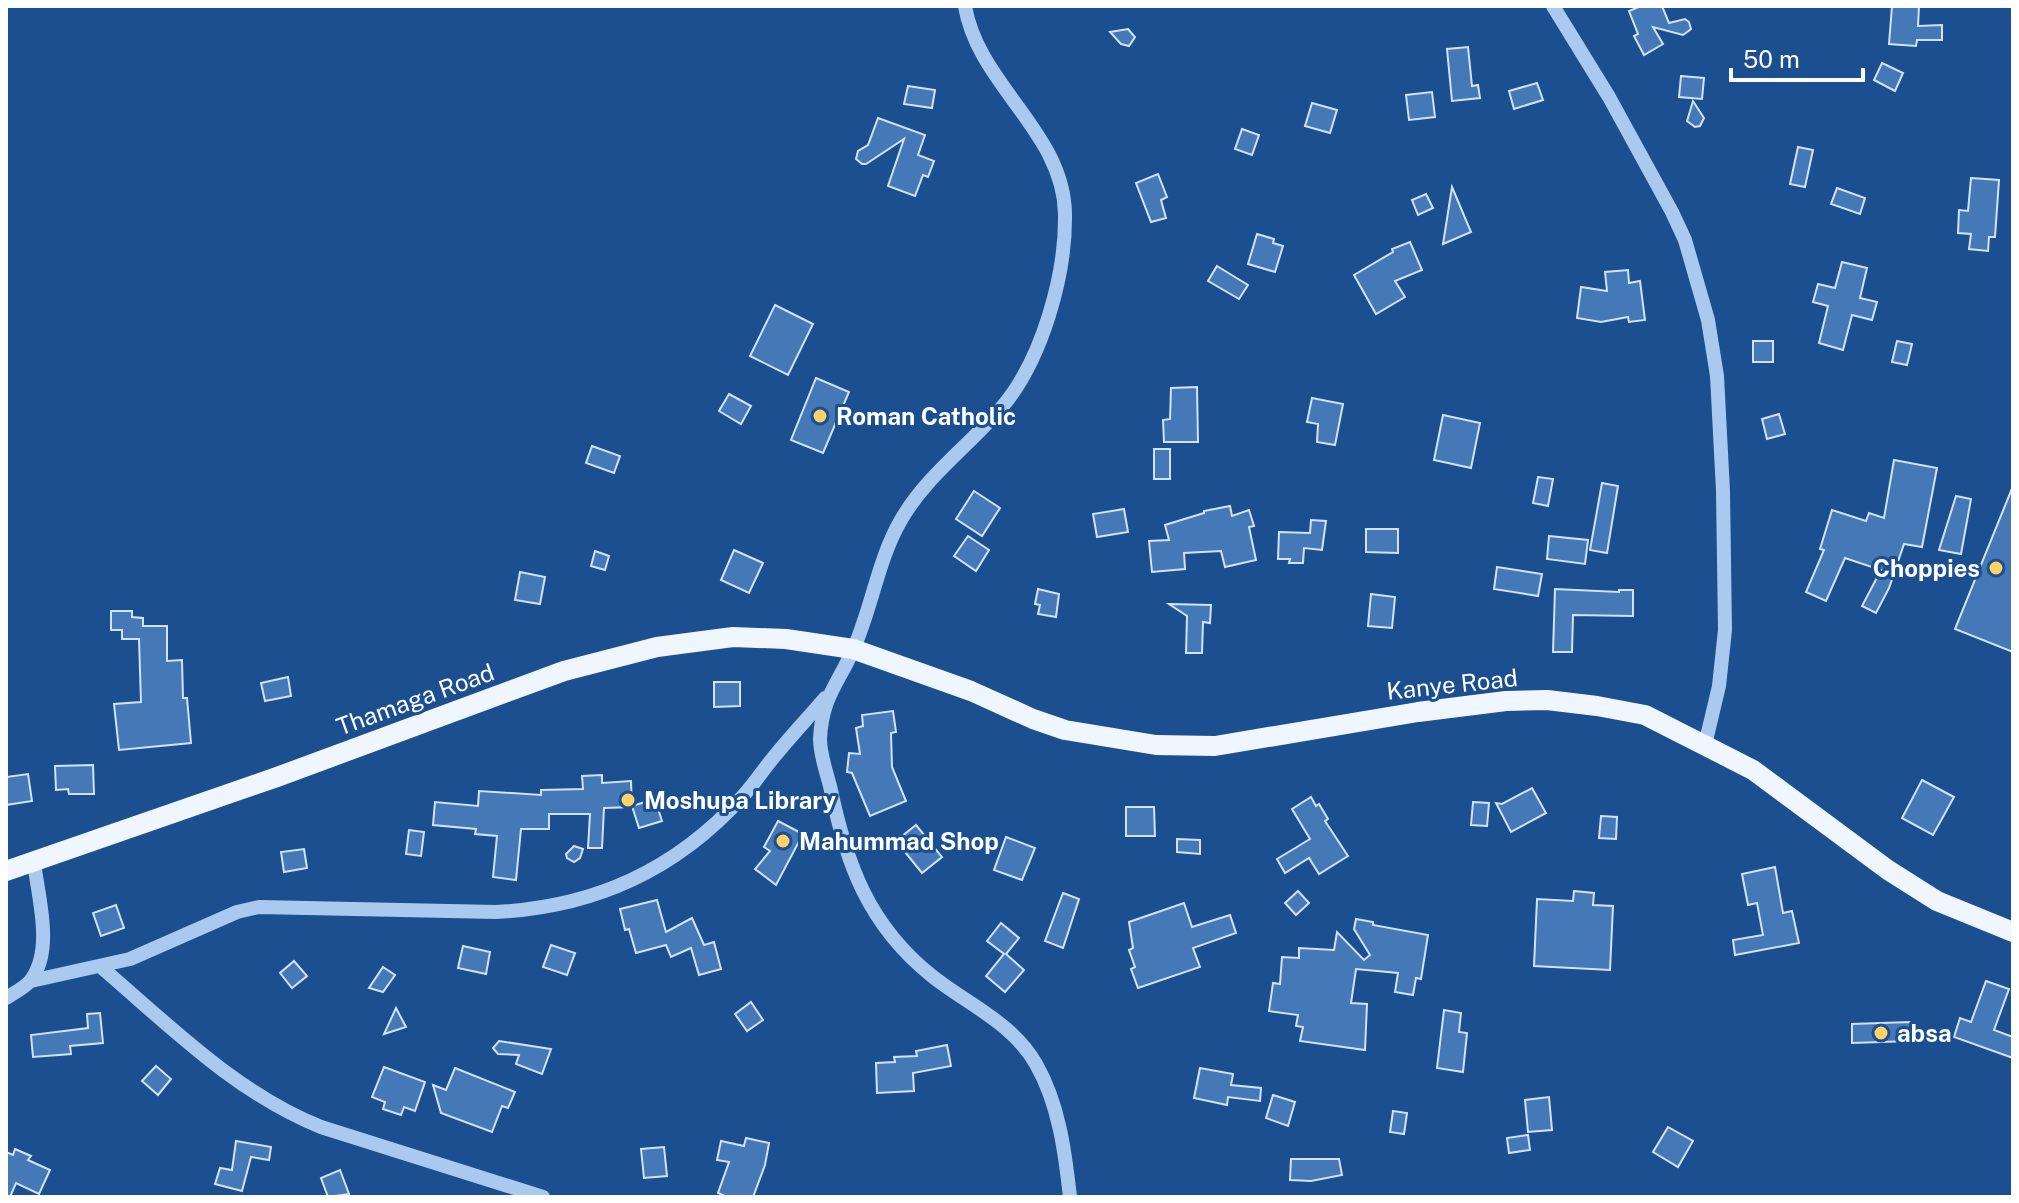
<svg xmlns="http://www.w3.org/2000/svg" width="2019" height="1203" font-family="'Public Sans',sans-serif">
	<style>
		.building { fill: #4478b7; stroke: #cfe3fa; stroke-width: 2 }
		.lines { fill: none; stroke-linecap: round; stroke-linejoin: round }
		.minor { stroke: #a9c9ee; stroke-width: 14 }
		.major { stroke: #f0f6ff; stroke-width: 20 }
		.poi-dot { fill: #ffd166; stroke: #1b4f8f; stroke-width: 3 }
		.labels { text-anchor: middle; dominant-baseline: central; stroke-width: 6; stroke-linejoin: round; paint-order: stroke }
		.poi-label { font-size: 24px; font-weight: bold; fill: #fff; stroke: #1b4f8f; text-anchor: start }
		.street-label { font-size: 24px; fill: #fff; stroke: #1b4f8f }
	</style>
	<rect width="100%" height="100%" fill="#1b4f8f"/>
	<g class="building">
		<polygon points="1641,6 1662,6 1669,23 1685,19 1689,22 1691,29 1683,35 1653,27 1663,44 1644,55 1634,36 1638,34 1629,11"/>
		<polygon points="1892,6 1919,6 1918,26 1942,25 1942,40 1917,40 1916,46 1889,44"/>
		<polygon points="1128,29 1135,37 1129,46 1121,44 1110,32"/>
		<polygon points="1468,47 1472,86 1478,85 1480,98 1452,101 1447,49"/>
		<polygon points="1882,63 1903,73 1895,91 1874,80"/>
		<polygon points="1681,76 1704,78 1702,99 1679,97"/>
		<polygon points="1537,83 1543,100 1514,109 1509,91"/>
		<polygon points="908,86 935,90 932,108 904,104"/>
		<polygon points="1432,92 1435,117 1409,120 1406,95"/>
		<polygon points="1693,101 1704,118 1700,126 1695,127 1687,121"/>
		<polygon points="1312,103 1337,110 1330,133 1305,126"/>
		<polygon points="878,118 925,135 918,155 934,161 928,177 923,175 915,196 888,186 904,139 866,164 862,164 856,159 858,151 868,145"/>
		<polygon points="1242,129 1259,135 1252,155 1235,149"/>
		<polygon points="1798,147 1813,150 1805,187 1790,184"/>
		<polygon points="1158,174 1167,197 1161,200 1166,218 1151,222 1136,183"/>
		<polygon points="1971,178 1999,180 1995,237 1989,237 1988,251 1969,249 1971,234 1958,233 1959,210 1968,211"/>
		<polygon points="1452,187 1471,232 1443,244"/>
		<polygon points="1837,188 1865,198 1860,214 1831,204"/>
		<polygon points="1426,194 1433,208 1418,215 1412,200"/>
		<polygon points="1257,234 1274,239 1273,243 1283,246 1275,272 1248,264"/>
		<polygon points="1410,242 1422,270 1395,281 1405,297 1376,314 1354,275 1393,252 1392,249"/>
		<polygon points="1842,262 1867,268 1860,298 1877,302 1872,320 1852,315 1843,350 1819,343 1828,306 1813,302 1818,284 1835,288"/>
		<polygon points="1217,266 1248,285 1239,299 1208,281"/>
		<polygon points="1628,270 1629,283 1640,281 1645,320 1629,322 1628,317 1601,322 1577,318 1581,287 1607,291 1605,272"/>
		<polygon points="775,305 813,324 788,375 750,356"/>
		<rect x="1753" y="341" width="20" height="21"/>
		<polygon points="1897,341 1912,344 1907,365 1892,362"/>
		<polygon points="816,378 849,392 823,453 791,440"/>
		<polygon points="1197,387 1198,442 1164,442 1163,420 1170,419 1171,388"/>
		<polygon points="729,394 751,406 741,424 719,411"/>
		<polygon points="1312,398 1343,404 1335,445 1317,442 1318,424 1307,422"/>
		<polygon points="1779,414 1785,434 1767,439 1762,419"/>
		<polygon points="1443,415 1480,423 1471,468 1434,460"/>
		<polygon points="592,446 620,456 614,473 586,463"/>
		<rect x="1154" y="449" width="16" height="30"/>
		<polygon points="1894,460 1937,468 1922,547 1904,544 1889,588 1876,613 1862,606 1881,570 1845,558 1826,601 1806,592 1824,550 1820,549 1832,510 1866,521 1869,513 1884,518"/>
		<polygon points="1538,477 1553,479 1548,506 1533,503"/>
		<polygon points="1602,483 1618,486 1607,553 1590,550"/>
		<polygon points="2013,486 2013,652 1955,629"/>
		<polygon points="974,491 1000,508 982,536 956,519"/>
		<polygon points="1956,496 1971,499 1961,554 1939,550"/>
		<polygon points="1230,506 1232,516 1249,510 1254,526 1249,527 1256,560 1225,567 1221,551 1184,553 1185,569 1152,572 1149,541 1169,540 1165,525 1204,513 1204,511"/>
		<polygon points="1124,509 1128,532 1097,537 1093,514"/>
		<polygon points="1311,520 1326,521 1322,550 1304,548 1303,563 1289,563 1290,559 1278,559 1279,532 1310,533"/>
		<polygon points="1366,529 1398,529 1398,553 1366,552"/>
		<polygon points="968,536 989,550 976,571 954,556"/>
		<polygon points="1549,536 1588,540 1585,564 1547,559"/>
		<polygon points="734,550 763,563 749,593 721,580"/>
		<polygon points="595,551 609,556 605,570 591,566"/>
		<polygon points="1497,567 1542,574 1538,596 1494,589"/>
		<polygon points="520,572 545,577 540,604 515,600"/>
		<polygon points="1038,589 1059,594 1056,617 1038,614 1040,605 1035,604"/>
		<polygon points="1555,589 1619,592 1619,590 1633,590 1633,616 1573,615 1572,652 1553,652"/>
		<polygon points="1371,594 1395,597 1392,628 1368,626"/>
		<polygon points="1169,604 1211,605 1210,623 1203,622 1202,653 1186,653 1187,616"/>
		<polygon points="111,611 132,611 132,617 143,618 143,626 167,626 167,661 182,660 183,698 187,698 191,743 119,750 114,704 141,702 139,639 122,639 122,630 111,630"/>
		<polygon points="288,677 291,696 265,701 261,683"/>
		<polygon points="714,682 740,682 740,706 714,707"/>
		<polygon points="893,711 896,732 891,733 892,767 906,801 870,816 852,773 847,772 849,753 860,754 856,728 863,726 862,715"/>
		<polygon points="93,765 94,794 69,794 68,789 56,790 55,766"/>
		<polygon points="28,774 32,801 6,805 6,777"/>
		<polygon points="602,775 602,783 631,781 632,807 604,808 602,848 588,848 590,814 549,814 549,829 521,829 516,880 493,877 497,836 475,834 476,829 433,825 435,802 478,806 479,791 541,795 541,790 583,789 582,776"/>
		<polygon points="1922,780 1954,797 1933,835 1902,818"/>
		<polygon points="1532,788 1546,813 1511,832 1496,803 1502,804"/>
		<polygon points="1311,797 1316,806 1319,804 1328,819 1325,821 1348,856 1319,874 1309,858 1285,873 1277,859 1310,839 1292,809"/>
		<polygon points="655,799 662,821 639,828 632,806"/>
		<polygon points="1473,802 1489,803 1487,826 1471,825"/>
		<polygon points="1126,807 1154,807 1155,836 1126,836"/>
		<polygon points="1601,816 1617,817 1616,839 1599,838"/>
		<polygon points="778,821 803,834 776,885 755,869 770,851 764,847"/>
		<polygon points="916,825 942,857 922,873 896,841"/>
		<polygon points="409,830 424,832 421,856 406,854"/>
		<polygon points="1006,837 1035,848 1022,880 994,870"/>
		<polygon points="1177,839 1200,840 1200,854 1177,852"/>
		<polygon points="574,846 583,849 580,858 574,862 567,858 566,854"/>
		<polygon points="304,849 307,868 284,872 281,852"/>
		<polygon points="1775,867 1783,913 1792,911 1799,943 1735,955 1733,940 1763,935 1757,903 1748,905 1742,874"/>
		<polygon points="1298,891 1309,903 1296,915 1285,903"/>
		<polygon points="1574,891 1594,893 1593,905 1613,906 1610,970 1534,966 1537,899 1573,901"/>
		<polygon points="1063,893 1079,899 1063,948 1045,941"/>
		<polygon points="657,900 666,932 692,918 704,945 714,942 721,969 699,975 691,948 671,957 666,945 636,953 629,929 625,930 620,909"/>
		<polygon points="1184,903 1192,927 1230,915 1236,933 1193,948 1200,967 1138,988 1131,969 1135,967 1129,950 1133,948 1129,922"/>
		<polygon points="116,905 124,928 101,936 93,913"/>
		<polygon points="1356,919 1373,922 1373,925 1428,935 1421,979 1416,978 1413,995 1395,992 1398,973 1356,969 1351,1003 1367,1004 1365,1050 1300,1041 1303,1027 1296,1026 1298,1015 1269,1011 1273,983 1280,984 1282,957 1299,958 1299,948 1334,950 1337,932 1364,960 1370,955 1354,929"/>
		<polygon points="1001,923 1019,938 1006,954 1024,970 1005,992 986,976 1004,954 987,941"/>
		<polygon points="551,945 575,953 567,975 543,967"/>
		<polygon points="463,946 490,952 486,974 458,968"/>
		<polygon points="294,961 307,976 292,988 280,973"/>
		<polygon points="383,967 395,975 383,992 369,988"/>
		<polygon points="1986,981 2009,989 1994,1030 2013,1037 2013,1058 1954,1037 1960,1018 1971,1022"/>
		<polygon points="751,1002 763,1020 747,1031 735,1014"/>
		<polygon points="396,1008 406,1027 384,1034"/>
		<polygon points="1444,1010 1461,1013 1459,1032 1467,1033 1463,1072 1437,1068"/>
		<polygon points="100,1013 103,1043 70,1046 71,1054 33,1057 31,1035 88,1028 87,1014"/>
		<polygon points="1910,1022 1911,1041 1852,1043 1852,1024"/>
		<polygon points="499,1041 551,1049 542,1074 516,1064 519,1055 498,1054 493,1048"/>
		<polygon points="947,1045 951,1066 913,1073 914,1091 877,1093 876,1063 895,1062 894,1057 917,1056 916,1051"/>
		<polygon points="156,1066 171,1079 158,1095 142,1081"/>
		<polygon points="384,1067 425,1082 415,1111 404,1107 401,1115 383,1109 385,1102 372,1097"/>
		<polygon points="455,1068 515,1092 508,1108 502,1106 492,1132 441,1113 433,1085 446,1090"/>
		<polygon points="1200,1068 1233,1074 1231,1085 1261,1088 1260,1101 1228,1097 1227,1105 1194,1098"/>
		<polygon points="1273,1095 1295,1102 1288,1126 1266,1118"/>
		<polygon points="1549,1097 1552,1130 1528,1132 1525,1100"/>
		<polygon points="1393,1111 1407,1113 1404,1134 1390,1132"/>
		<polygon points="1668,1127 1693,1141 1678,1167 1653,1152"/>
		<polygon points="1528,1135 1530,1150 1509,1153 1507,1138"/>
		<polygon points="746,1138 769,1143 765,1165 753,1197 727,1197 718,1193 729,1162 717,1160 721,1141 744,1146"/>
		<polygon points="236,1141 271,1147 269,1160 251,1157 242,1191 215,1184 220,1168 232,1170"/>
		<polygon points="664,1147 667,1176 644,1178 641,1149"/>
		<polygon points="15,1149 31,1156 28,1160 50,1170 39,1194 16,1183 10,1197 6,1197 6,1152 13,1155"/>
		<polygon points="1291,1159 1339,1159 1342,1175 1311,1181 1290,1180"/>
		<polygon points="340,1170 349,1194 328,1197 321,1178"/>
	</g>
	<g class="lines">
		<g class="minor">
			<path d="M 965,6 C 978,85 1064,132 1065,214 C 1066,275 1042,360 1002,407 C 969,446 926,476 901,520 C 878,559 872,608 853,650 C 838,684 822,697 820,739 C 820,754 826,771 830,786 C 846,863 868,925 932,976 C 967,1004 1013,1023 1036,1064 C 1059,1104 1065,1152 1070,1197"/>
			<polyline points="1553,6 1609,97 1672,212 1685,240 1708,320 1717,376 1723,491 1725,630 1719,686 1705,745"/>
			<path d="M 101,967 C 170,1026 236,1093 321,1127 L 543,1197"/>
			<path d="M 31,981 L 130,959 L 237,912 L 259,907 L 496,912 C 595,907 676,870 743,796 C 754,784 763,770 773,758 C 790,737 808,718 825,698"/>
			<path d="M 6,998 C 14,993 26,987 31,980 C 54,949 38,897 34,862"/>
		</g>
		<polyline class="major" points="6,871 277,777 564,671 657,647 733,637 786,639 853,649 971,691 1033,719 1065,730 1156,745 1215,746 1418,712 1506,701 1547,700 1597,706 1645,715 1753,770 1888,870 1937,901 2013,932"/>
	</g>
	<g class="poi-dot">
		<circle cx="820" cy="416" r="8"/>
		<circle cx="1996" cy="568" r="8"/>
		<circle cx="628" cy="800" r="8"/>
		<circle cx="783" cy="841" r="8"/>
		<circle cx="1881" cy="1033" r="8"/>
	</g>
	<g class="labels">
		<g class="poi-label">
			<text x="836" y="416">Roman Catholic</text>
			<text x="1980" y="568" text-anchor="end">Choppies</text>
			<text x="644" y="800">Moshupa Library</text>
			<text x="799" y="841">Mahummad Shop</text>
			<text x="1897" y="1033">absa</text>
		</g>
		<g class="street-label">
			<text transform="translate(1452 684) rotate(-6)">Kanye Road</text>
			<text transform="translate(415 699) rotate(-20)">Thamaga Road</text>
		</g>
	</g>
	<rect width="2019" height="1203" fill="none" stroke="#ffffff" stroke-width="16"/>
	<path d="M1731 68v12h132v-12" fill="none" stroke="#ffffff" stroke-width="4"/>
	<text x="1743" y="68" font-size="24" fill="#ffffff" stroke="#1b4f8f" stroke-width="6" paint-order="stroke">50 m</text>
</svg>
